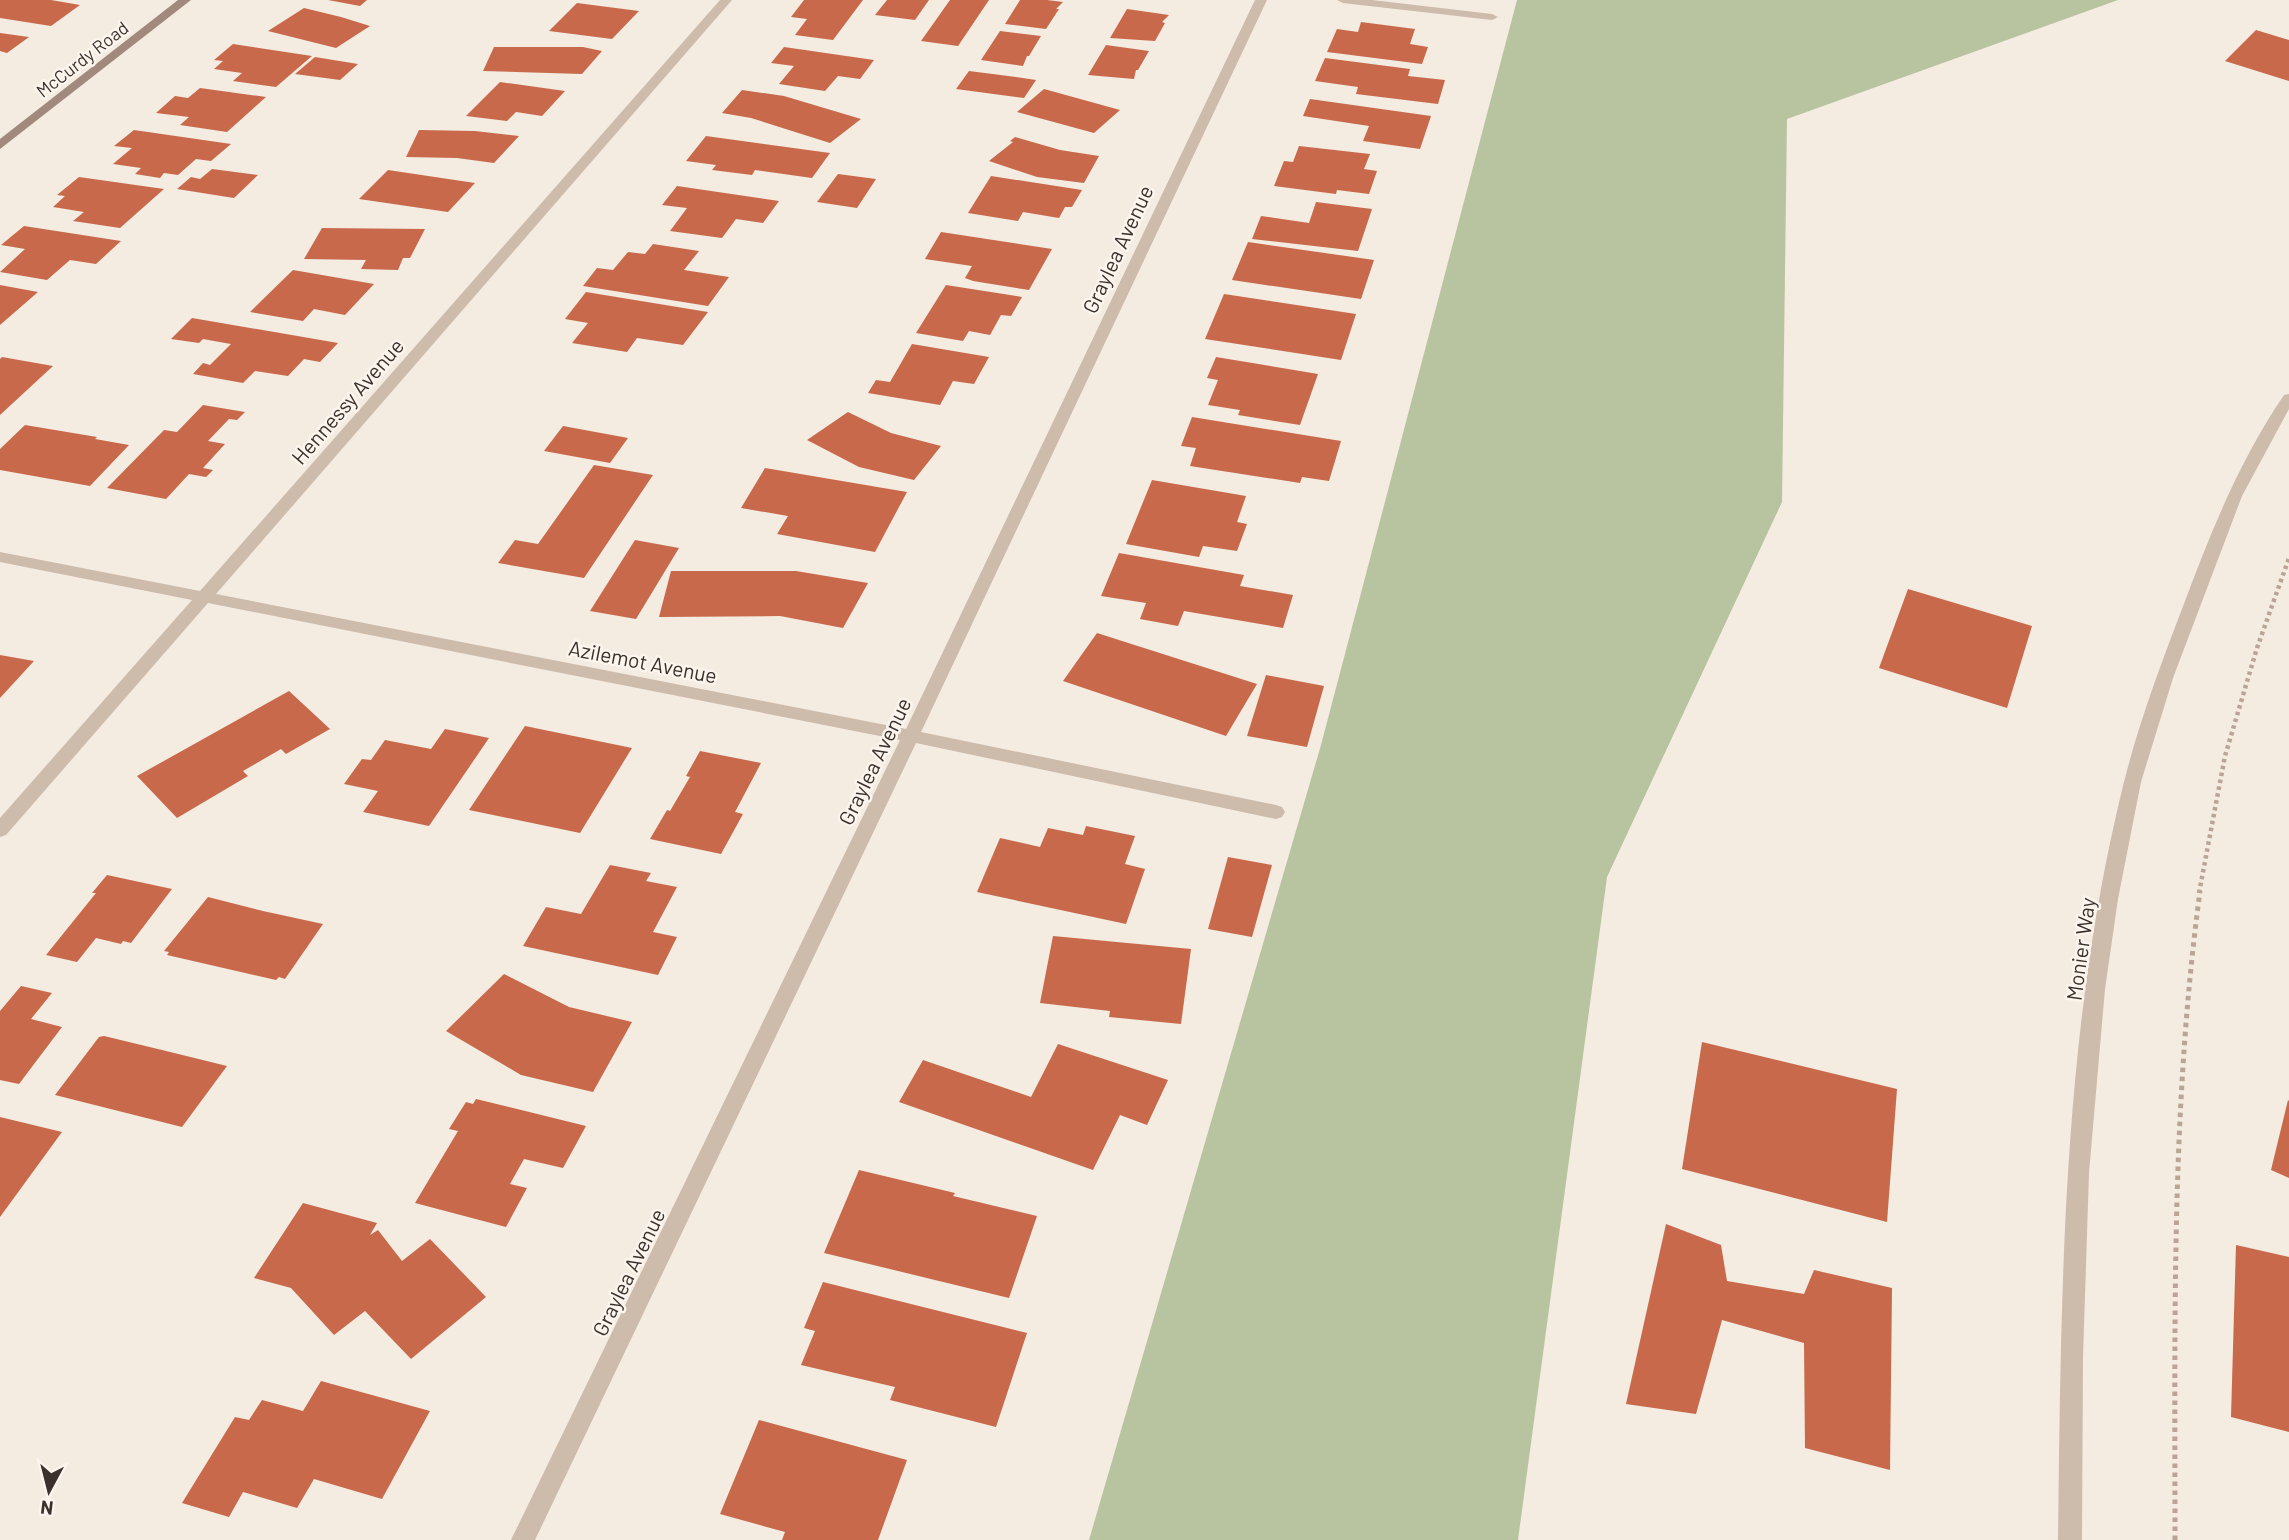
<svg xmlns="http://www.w3.org/2000/svg" width="2289" height="1540" font-family="Barlow,sans-serif">
	<style>
		.green { fill: #b8c4a0 }
		.building { fill: #c8694b }
		.lines { fill: none; stroke-linecap: round; stroke-linejoin: round }
		.path-far1 { stroke: #b9a596; stroke-width: 4.5; stroke-dasharray: 3.5 3.5; stroke-linecap: butt }
		.path { stroke: #b9a596; stroke-width: 5; stroke-dasharray: 4.5 4.5; stroke-linecap: butt }
		.minor { fill: #cdbbac; fill-rule: evenodd }
		.tertiary { fill: #cdbbac; fill-rule: evenodd }
		.secondary { fill: #a18a7d; fill-rule: evenodd }
		.labels { text-anchor: middle; dominant-baseline: central; stroke-width: 5; stroke-linejoin: round; paint-order: stroke }
		.far-street-label { font-size: 18px; fill: #3b302b; stroke: #fbf5ee }
		.street-label { font-size: 21px; fill: #3b302b; stroke: #fbf5ee }
	</style>
	<rect width="100%" height="100%" fill="#f4ebe1"/>
	<polygon class="green" points="1517,0 2118,0 1787,119 1782,502 1607,877 1518,1540 1089,1540 1321,745"/>
	<g class="building">
		<polygon points="0,0 51,0 80,5 51,26 0,18"/>
		<polygon points="328,0 367,0 360,6"/>
		<polygon points="804,0 863,0 833,40 795,35 807,19 791,17"/>
		<polygon points="887,0 929,0 915,20 875,15"/>
		<polygon points="950,0 989,0 958,46 921,41"/>
		<polygon points="1020,0 1047,0 1063,2 1056,9 1059,9 1046,29 1005,24"/>
		<polygon points="577,3 639,11 612,39 549,31"/>
		<polygon points="304,8 341,17 370,26 336,48 268,31"/>
		<polygon points="1127,9 1169,15 1162,22 1165,23 1155,41 1110,38"/>
		<polygon points="1361,22 1415,29 1410,44 1428,47 1422,64 1327,52 1337,29 1358,32"/>
		<polygon points="2256,30 2289,40 2289,81 2225,61"/>
		<polygon points="1000,31 1041,36 1029,56 1027,56 1023,66 981,60"/>
		<polygon points="0,33 29,37 7,53 0,51"/>
		<polygon points="233,44 312,56 276,87 233,81 242,73 214,69 223,61 214,60"/>
		<polygon points="1106,45 1149,51 1138,70 1136,70 1134,79 1088,75"/>
		<polygon points="494,47 583,47 602,51 582,74 483,71"/>
		<polygon points="784,47 874,60 860,79 838,76 825,91 779,84 794,66 771,63"/>
		<polygon points="315,57 358,64 340,80 295,74"/>
		<polygon points="1325,58 1410,69 1408,76 1445,80 1438,104 1356,94 1358,87 1315,81"/>
		<polygon points="969,71 1016,77 1036,80 1024,98 956,89"/>
		<polygon points="500,82 565,91 542,116 516,112 507,121 466,116"/>
		<polygon points="200,88 266,97 227,132 180,125 189,117 156,113 175,96 188,98"/>
		<polygon points="1044,89 1120,110 1094,133 1017,112"/>
		<polygon points="742,90 784,96 861,119 830,143 751,118 722,113"/>
		<polygon points="1310,99 1431,116 1420,149 1363,141 1369,126 1303,116"/>
		<polygon points="134,130 231,144 211,161 196,159 178,175 164,173 160,178 135,174 141,168 113,164 132,148 114,146"/>
		<polygon points="419,130 475,131 519,136 494,163 457,158 406,157"/>
		<polygon points="706,136 830,153 812,178 755,170 752,175 712,170 716,165 686,161"/>
		<polygon points="1015,137 1060,150 1099,156 1084,183 1037,177 989,161 1013,142 1010,141"/>
		<polygon points="1299,146 1370,154 1364,169 1377,171 1369,194 1337,190 1336,194 1274,186 1284,161 1293,162"/>
		<polygon points="212,169 258,175 234,198 177,189 191,177 200,179"/>
		<polygon points="388,170 475,183 448,212 359,199"/>
		<polygon points="838,174 876,179 857,208 817,202"/>
		<polygon points="991,176 1082,190 1072,207 1065,207 1059,218 1023,212 1018,221 968,213"/>
		<polygon points="79,177 164,189 120,228 73,221 84,212 53,207 65,196 57,195"/>
		<polygon points="677,186 779,201 763,223 736,219 722,238 670,231 687,208 662,205"/>
		<polygon points="1316,202 1372,209 1358,251 1252,239 1261,216 1309,223"/>
		<polygon points="24,226 121,241 96,264 70,260 47,280 0,272 25,249 1,245"/>
		<polygon points="322,228 425,229 410,258 403,258 398,270 361,269 366,260 304,259"/>
		<polygon points="941,232 1052,249 1029,290 973,281 965,278 972,266 925,259"/>
		<polygon points="1248,242 1374,260 1361,299 1232,280"/>
		<polygon points="653,244 699,251 684,270 729,277 708,306 583,286 597,268 613,270 628,252 645,254"/>
		<polygon points="293,270 374,284 345,315 314,309 303,321 250,312"/>
		<polygon points="0,285 38,292 0,325"/>
		<polygon points="946,285 1022,297 1011,316 1001,315 990,335 969,331 963,341 916,333"/>
		<polygon points="586,292 708,312 683,345 637,338 627,352 572,343 588,323 565,319"/>
		<polygon points="1224,294 1356,314 1341,360 1205,339"/>
		<polygon points="192,318 338,343 320,362 304,359 288,376 255,371 243,383 193,374 203,363 210,365 231,344 203,339 199,343 171,339"/>
		<polygon points="912,344 989,357 974,384 953,381 940,405 868,393 876,380 890,382"/>
		<polygon points="2,357 53,366 0,415 0,359"/>
		<polygon points="1216,357 1318,374 1300,425 1238,415 1240,410 1208,405 1218,380 1207,378"/>
		<polygon points="203,405 245,412 237,420 229,419 208,441 225,444 203,468 213,470 206,477 189,474 166,499 107,488 164,430 177,432"/>
		<polygon points="848,412 891,433 941,446 914,480 859,467 807,440"/>
		<polygon points="1192,417 1341,441 1329,481 1302,477 1300,483 1190,466 1196,448 1181,446"/>
		<polygon points="25,425 97,437 95,439 129,445 90,486 0,470 0,449"/>
		<polygon points="563,426 628,438 610,463 544,451"/>
		<polygon points="594,465 653,475 584,578 498,563 515,540 538,544"/>
		<polygon points="765,468 907,492 875,552 777,534 788,516 741,508"/>
		<polygon points="1152,480 1246,496 1237,522 1247,524 1237,551 1203,546 1199,557 1126,544"/>
		<polygon points="635,540 679,548 636,619 590,611"/>
		<polygon points="1119,553 1244,575 1240,586 1293,595 1283,628 1184,611 1178,626 1140,619 1146,603 1101,596"/>
		<polygon points="671,571 796,571 868,583 843,628 780,616 659,617"/>
		<polygon points="1908,589 2032,626 2007,708 1879,668"/>
		<polygon points="1097,633 1257,684 1226,736 1063,681"/>
		<polygon points="0,655 34,661 0,698"/>
		<polygon points="1266,675 1324,686 1307,747 1247,736"/>
		<polygon points="289,691 330,729 286,754 281,749 243,771 248,776 177,818 137,776"/>
		<polygon points="525,726 632,748 580,833 469,810"/>
		<polygon points="445,729 489,738 429,826 363,812 378,791 344,784 362,759 371,760 385,740 431,749"/>
		<polygon points="700,751 761,763 735,812 743,814 721,854 650,839 667,810 670,811 690,777 686,776"/>
		<polygon points="1086,826 1135,836 1125,864 1145,869 1126,924 977,892 1000,838 1040,847 1048,828 1083,835"/>
		<polygon points="1228,857 1272,865 1252,937 1208,929"/>
		<polygon points="610,865 651,873 646,881 677,887 653,932 677,937 658,975 523,946 546,907 581,914"/>
		<polygon points="107,875 172,889 131,943 123,941 121,944 96,938 77,962 46,955 96,893 92,893"/>
		<polygon points="208,897 263,911 323,924 285,979 279,977 276,980 167,955 169,952 164,951"/>
		<polygon points="1053,936 1191,949 1181,1024 1109,1017 1110,1011 1040,1003"/>
		<polygon points="504,974 569,1007 632,1022 593,1092 521,1075 446,1031"/>
		<polygon points="21,986 52,993 31,1019 62,1027 19,1084 0,1080 0,1011"/>
		<polygon points="104,1036 162,1050 227,1066 182,1127 55,1095 99,1037"/>
		<polygon points="1702,1042 1897,1089 1887,1222 1682,1169"/>
		<polygon points="1058,1044 1168,1080 1147,1125 1120,1115 1093,1170 899,1102 923,1060 1031,1097"/>
		<polygon points="476,1099 586,1126 563,1168 524,1159 510,1184 527,1188 506,1227 415,1203 458,1131 449,1129 466,1102 473,1104"/>
		<polygon points="2288,1100 2289,1101 2289,1178 2271,1170"/>
		<polygon points="0,1117 62,1132 0,1217"/>
		<polygon points="859,1170 955,1193 953,1196 1037,1216 1009,1298 824,1253"/>
		<polygon points="303,1203 377,1223 370,1235 378,1230 402,1261 430,1239 486,1297 411,1359 365,1311 334,1335 291,1288 254,1278"/>
		<polygon points="1666,1224 1721,1245 1727,1281 1804,1294 1814,1270 1892,1288 1890,1470 1805,1448 1804,1343 1722,1320 1696,1414 1626,1404"/>
		<polygon points="2236,1245 2289,1257 2289,1432 2231,1417"/>
		<polygon points="823,1282 1027,1333 996,1427 890,1400 895,1387 801,1365 815,1331 804,1328"/>
		<polygon points="321,1381 430,1411 382,1499 314,1479 297,1508 243,1492 229,1517 182,1503 235,1417 249,1420 262,1400 303,1411"/>
		<polygon points="759,1420 907,1460 878,1540 782,1540 785,1532 720,1514"/>
	</g>
	<g class="lines">
		<polyline class="path-far1" points="2199,893 2225,756 2257,648 2289,558"/>
		<path class="path" d="M 2175,1540 C 2175,1323 2171,1107 2200,891"/>
		<g class="minor">
			<polygon points="720,0 732,0 216,594 906,729 1255,0 1267,0 921,732 1276,805 1282,807 1285,812 1282,817 1276,819 916,743 535,1540 511,1540 900,740 208,603 6,835 0,837 0,818 192,600 0,562 0,552 200,591"/>
			<polygon points="1337,0 1372,0 1492,14 1498,17 1492,20 1343,3"/>
		</g>
		<path class="tertiary" d="M 2289,394 L 2289,409 L 2242,496 L 2173,678 L 2141,782 L 2118,899 L 2105,989 L 2089,1173 L 2083,1357 L 2082,1540 L 2058,1540 C 2061,1295 2062,1046 2118,807 C 2133,739 2157,674 2182,609 C 2210,534 2239,461 2284,395 Z"/>
		<polygon class="secondary" points="178,0 191,0 0,149 0,139"/>
	</g>
	<g class="labels">
		<g class="far-street-label">
			<text transform="translate(82 59) rotate(-38)">McCurdy Road</text>
		</g>
		<g class="street-label">
			<text transform="translate(1117 249) rotate(-65)">Graylea Avenue</text>
			<text transform="translate(347 401) rotate(-49)">Hennessy Avenue</text>
			<text transform="translate(643 661) rotate(11)">Azilemot Avenue</text>
			<text transform="translate(874 761) rotate(-64)">Graylea Avenue</text>
			<text transform="translate(2080 949) rotate(-82)">Monier Way</text>
			<text transform="translate(628 1272) rotate(-64)">Graylea Avenue</text>
		</g>
	</g>
	<g transform="translate(49 1491) rotate(187)" stroke="#fbf5ee" stroke-width="5" paint-order="stroke">
	<path d="M0-5L12 26L0 18L-12 26Z" fill="#3b302b"/>
	<text y="-10" font-size="19" font-weight="bold" text-anchor="middle" fill="#3b302b">N</text>
	</g>
</svg>
